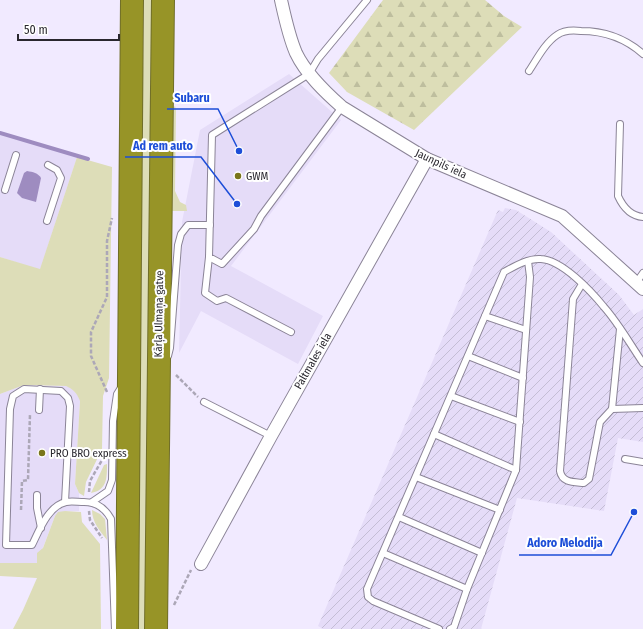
<svg xmlns="http://www.w3.org/2000/svg" width="643" height="629" font-family="'Fira Sans Condensed',sans-serif">
	<style>
		.built { fill: #e5dcf8 }
		.industrial { fill: url(#industrial-furrows) }
		.green { fill: #ddddb8 }
		.forest { fill: url(#forest-firs) }
		.water { fill: #9e8cc0 }
		.lines { fill: none; stroke-linecap: round; stroke-linejoin: round }
		.stream { stroke: #9e8cc0; stroke-width: 4 }
		.lane-casing { stroke: #8b8497; stroke-width: 8 }
		.street-casing { stroke: #8b8497; stroke-width: 14 }
		.highway-casing { stroke: #706e29; stroke-width: 24 }
		.path { stroke: #aca7b7; stroke-width: 2.5; stroke-dasharray: 4 2; stroke-linecap: butt }
		.lane { stroke: #fff; stroke-width: 6 }
		.street { stroke: #fff; stroke-width: 12 }
		.highway { stroke: #979427; stroke-width: 22 }
		.poi-dot { fill: #79751a; stroke: #fff; stroke-width: 1.5 }
		.labels { text-anchor: middle; dominant-baseline: central; stroke-width: 4; stroke-linejoin: round; paint-order: stroke }
		.street-label { font-size: 11px; fill: #29272e; stroke: #fff }
		.poi-label { font-size: 11px; fill: #29272e; stroke: #fff; text-anchor: start }
		.leader { fill: none; stroke: #1d4ed8; stroke-width: 1.5 }
		.callout-dot { fill: #1d4ed8; stroke: #fff; stroke-width: 1.5 }
		.callout-label { font-size: 12px; text-anchor: middle; font-weight: bold; fill: #1d4ed8; stroke: #fff; stroke-width: 4; stroke-linejoin: round; paint-order: stroke }
	</style>
	<defs>
		<pattern id="industrial-furrows" width="10" height="10" patternUnits="userSpaceOnUse"><rect width="10" height="10" fill="#e5dcf8"/><path d="M-1 1l2-2M0 10L10 0M9 11l2-2" fill="none" stroke="#c4bdd5"/></pattern>
		<pattern id="forest-firs" width="22" height="20" patternUnits="userSpaceOnUse"><rect width="22" height="20" fill="#ddddb8"/><path d="M5 1l3.5 6h-7zM16 11l3.5 6h-7z" fill="#bebe9e"/></pattern>
	</defs>
	<rect width="100%" height="100%" fill="#f1eaff"/>
	<g class="built">
		<polygon points="289,74 341,120 231,266 323,316 298,364 201,311 179,353 182,222 200,130"/>
		<polygon points="0,134 77,157 40,270 0,257"/>
		<polygon points="24,385 66,386 71,388 77,394 80,400 75,484 79,493 79,511 65,511 55,516 37,563 0,563 0,394"/>
	</g>
	<polygon class="industrial" points="505,208 516,210 551,232 619,295 634,315 643,309 643,442 618,438 604,511 517,498 481,629 323,629 318,626 498,210 503,212"/>
	<g class="green">
		<polygon points="144,0 155,0 146,629 135,629"/>
		<polygon points="175,106 176,110 175,191 180,202 186,205 187,211 170,211 172,109"/>
		<path d="M 77,157 L 112,167 L 109,378 L 103,396 L 102,449 L 86,482 L 84,496 L 79,493 L 75,484 L 80,401 C 77,393 73,389 66,386 L 24,385 L 0,394 L 0,257 L 40,269 Z"/>
		<path d="M 107,464 C 107,478 107,490 91,493 L 104,465 Z"/>
		<path d="M 92,510 L 100,514 L 105,519 L 107,540 C 100,531 92,522 92,510 Z"/>
		<polygon points="65,511 81,512 82,522 100,544 101,629 13,629 23,610 37,578 0,576 0,563 37,563 37,553 43,548 55,516 58,512"/>
	</g>
	<polygon class="forest" points="383,0 485,0 504,16 522,27 414,130 347,92 329,73"/>
	<path class="water" d="M 27,171 C 33,172 38,173 41,178 L 36,202 L 22,198 L 17,193 L 24,173 Z"/>
	<g class="lines">
		<polyline class="stream" points="0,133 88,159"/>
		<g class="lane-casing">
			<g id="lane">
				<path d="M 529,71 C 537,59 545,43 557,35 C 564,30 573,30 581,31 C 605,31 625,38 643,54"/>
				<polyline points="342,107 261,216 254,229 222,264 209,257 212,135 309,74 318,59 367,0"/>
				<path d="M 620,124 L 618,196 C 623,207 630,216 643,217"/>
				<polyline points="5,190 16,155"/>
				<polyline points="47,221 61,178 57,170 48,165"/>
				<polyline points="209,257 205,293 217,301 226,298 291,332"/>
				<polyline points="636,283 643,273"/>
				<path d="M 582,284 L 573,299 L 560,471 C 562,483 574,482 584,483 L 589,479 L 600,422 L 612,409 L 620,329"/>
				<polyline points="485,316 526,330"/>
				<polyline points="168,356 170,348 178,245 181,234 188,225 210,225"/>
				<polyline points="468,356 523,378"/>
				<polyline points="451,396 520,422"/>
				<polyline points="204,402 265,433"/>
				<polyline points="612,409 643,408"/>
				<polyline points="39,410 40,389"/>
				<polyline points="434,434 367,589 368,597 373,601 439,629"/>
				<polyline points="625,459 643,462"/>
				<path d="M 516,470 L 434,434 L 504,272 C 515,266 528,258 541,259 C 562,260 591,291 604,307 C 619,324 630,344 643,363"/>
				<polyline points="416,477 500,510"/>
				<polyline points="37,495 37,508 41,528"/>
				<path d="M 65,502 L 70,406 L 68,398 L 61,391 L 24,389 L 13,396 L 10,409 L 6,545 L 32,545 C 39,531 48,506 66,502 C 71,501 78,502 84,502 C 97,502 105,508 111,519 L 115,629"/>
				<polyline points="92,502 108,491 112,480 113,421 117,394 122,386"/>
				<polyline points="399,517 482,553"/>
				<polyline points="383,553 467,589"/>
				<polyline points="450,629 454,627 467,589 516,470 530,277 528,261"/>
			</g>
		</g>
		<g class="street-casing">
			<g id="street">
				<path d="M 281,0 C 285,18 289,37 296,53 C 306,74 325,92 342,107 L 427,159 L 562,216 L 643,289"/>
				<polyline points="201,564 271,436 427,159"/>
			</g>
		</g>
		<g class="highway-casing">
			<g id="highway">
				<polyline points="127,629 132,0"/>
				<polyline points="156,629 163,0"/>
			</g>
		</g>
		<g class="path">
			<polyline points="176,375 198,397"/>
			<polyline points="107,392 91,356 91,332 107,297 107,241 112,218"/>
			<polyline points="89,492 90,481 102,460"/>
			<polyline points="21,510 22,481 28,480 30,414"/>
			<polyline points="89,511 90,520 102,538"/>
			<polyline points="174,605 191,570"/>
		</g>
		<use href="#lane" class="lane"/>
		<use href="#street" class="street"/>
		<use href="#highway" class="highway"/>
	</g>
	<g class="poi-dot">
		<circle cx="238" cy="176" r="4"/>
		<circle cx="42" cy="453" r="4"/>
	</g>
	<g class="labels">
		<g class="street-label">
			<text transform="translate(441 164) rotate(25)">Jaunpils iela</text>
			<text transform="translate(159 314) rotate(-89)">Kārļa Ulmaņa gatve</text>
			<text transform="translate(313 361) rotate(-60)">Paltmales iela</text>
		</g>
		<g class="poi-label">
			<text x="246" y="176">GWM</text>
			<text x="50" y="453">PRO BRO express</text>
		</g>
	</g>
	<path class="leader" d="M239 151L218 109H167M237 204L201 157H125M634 512L611 555H519"/>
	<g class="callout-dot">
		<circle cx="239" cy="151" r="4"/>
		<circle cx="237" cy="204" r="4"/>
		<circle cx="634" cy="512" r="4"/>
	</g>
	<g class="callout-label">
		<text x="192" y="102">Subaru</text>
		<text x="163" y="150">Ad rem auto</text>
		<text x="565" y="547">Adoro Melodija</text>
	</g>
	<path d="M18 34v6h101v-6" fill="none" stroke="#29272e" stroke-width="2"/>
	<text x="24" y="34" font-size="12" fill="#29272e" stroke="#ffffff" stroke-width="3" paint-order="stroke">50 m</text>
</svg>
